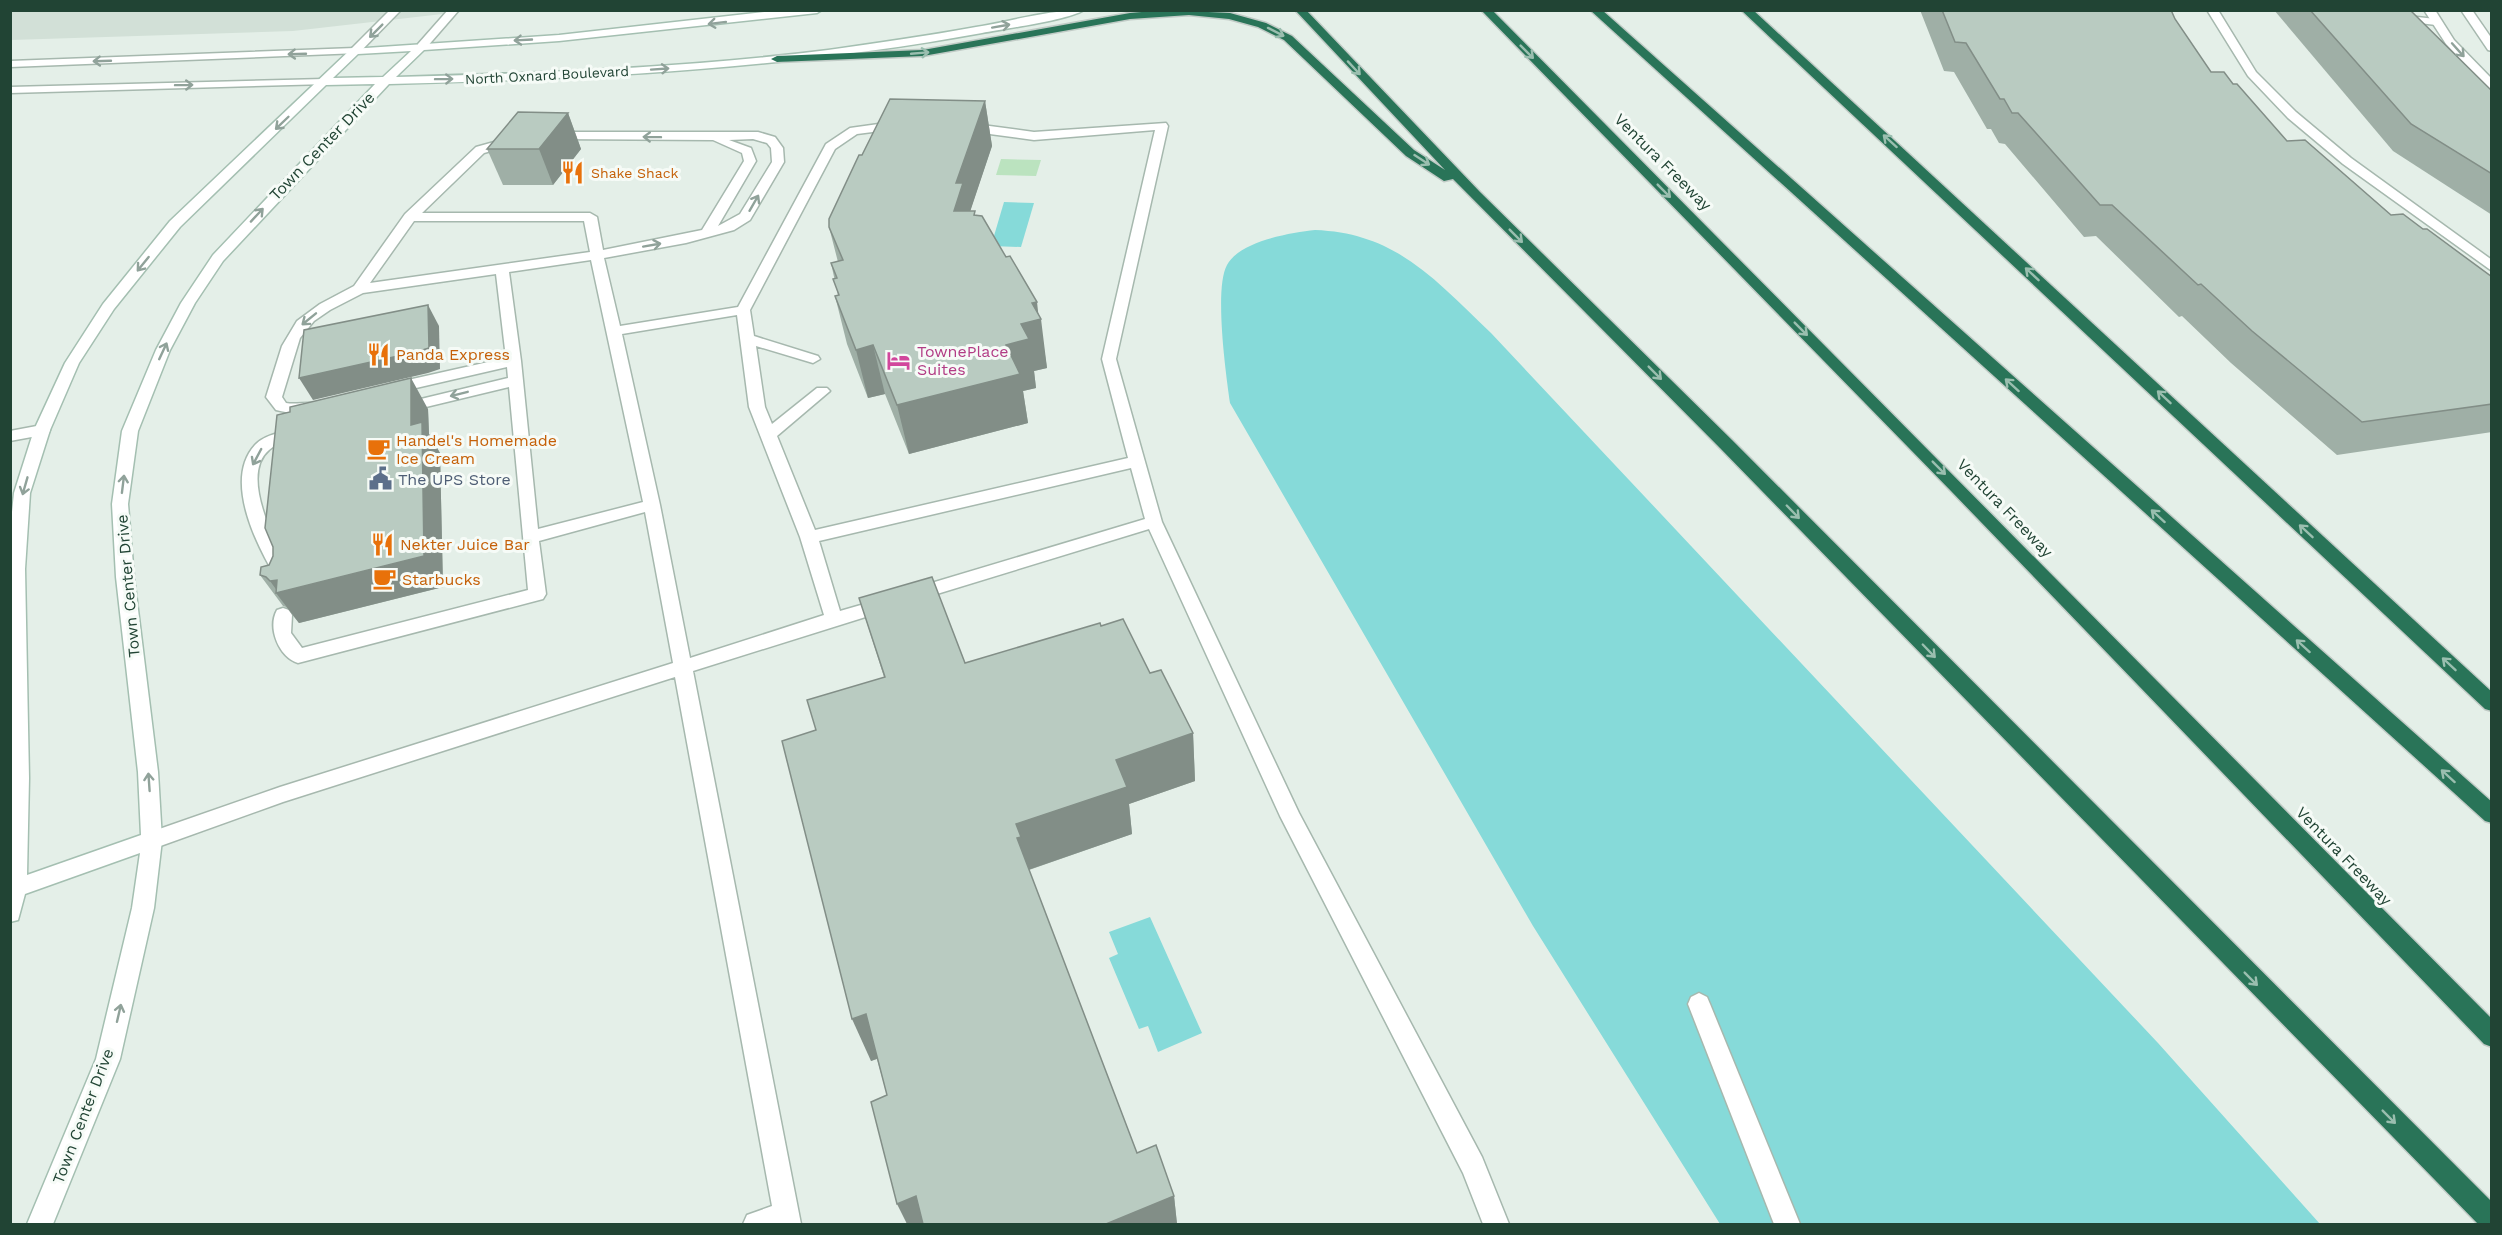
<svg xmlns="http://www.w3.org/2000/svg" width="2502" height="1235" font-family="'Work Sans',sans-serif">
	<style>
		.built { fill: #d2e0d7 }
		.green { fill: #bbe3bf }
		.water { fill: #86dad9 }
		.lines { fill: none; stroke-linecap: round; stroke-linejoin: round }
		.service-casing { stroke: #a6b8ae; stroke-width: 3 }
		.minor-casing { stroke: #a6b8ae; stroke-width: 3 }
		.tertiary-casing { stroke: #a6b8ae; stroke-width: 3 }
		.secondary-casing { stroke: #a4bfb1; stroke-width: 3 }
		.motorway-casing { stroke: #c1cbc6; stroke-width: 3 }
		.service { fill: #fff; fill-rule: evenodd }
		.minor { fill: #fff; fill-rule: evenodd }
		.tertiary { fill: #fff; fill-rule: evenodd }
		.secondary { fill: #fff; fill-rule: evenodd }
		.motorway { fill: #297458; fill-rule: evenodd }
		.wall { fill: #9fafa6 }
		.shaded-wall { fill: #828e87 }
		.building { fill: #b9cbc1; stroke: #828e87; stroke-width: 1.5 }
		.oneway { stroke: #90a29a }
		.oneway2 { stroke: #9abeaf }
		.labels { text-anchor: middle; dominant-baseline: central; stroke-width: 6; stroke-linejoin: round; paint-order: stroke }
		.far-street-label { font-size: 14px; fill: #214434; stroke: #f6fbf7 }
		.far-food-label { font-size: 14px; fill: #c56008; stroke: #f6fbf7; text-anchor: start }
		.street-label { font-size: 16px; fill: #214434; stroke: #f6fbf7 }
		.hotel-label { font-size: 16px; fill: #b23c85; stroke: #f6fbf7; text-anchor: start }
		.food-label { font-size: 16px; fill: #c56008; stroke: #f6fbf7; text-anchor: start }
		.service-label { font-size: 16px; fill: #4e5e75; stroke: #f6fbf7; text-anchor: start }
	</style>
	<rect width="100%" height="100%" fill="#e4efe8"/>
	<path class="built" d="M 10,11 L 469,11 L 293,31 L 11,40 Z"/>
	<path class="green" d="M 1001,159 L 1041,160 L 1036,176 L 996,175 Z"/>
	<g class="water">
		<path d="M 1004,202 L 1034,203 L 1021,247 L 991,246 Z"/>
		<path d="M 1315,230 C 1397,233 1435,280 1491,333 L 2158,1043 L 2320,1224 L 1720,1224 L 1533,926 L 1230,403 C 1226,375 1214,288 1227,265 C 1240,241 1289,233 1315,230 Z"/>
		<path d="M 1150,917 L 1202,1033 L 1158,1052 L 1148,1026 L 1139,1029 L 1109,958 L 1118,954 L 1109,932 Z"/>
	</g>
	<g class="lines">
		<defs>
			<g id="service">
				<path d="M 2207,10 L 2218,10 L 2256,72 L 2296,112 L 2351,158 L 2492,260 L 2492,271 L 2343,164 L 2288,118 L 2248,76 Z"/>
				<path d="M 2398,15 L 2436,19 L 2441,22 L 2436,25 L 2394,20 L 2394,16 Z"/>
				<path d="M 900,121 L 904,122 L 904,128 L 857,134 L 835,149 L 750,310 L 754,336 L 818,356 L 820,359 L 813,363 L 756,346 L 765,407 L 772,424 L 817,388 L 827,388 L 830,391 L 777,436 L 815,530 L 1128,458 L 1102,359 L 1155,130 L 1034,140 L 967,131 L 961,127 L 967,123 L 1034,132 L 1166,123 L 1168,126 L 1116,359 L 1162,522 L 1299,813 L 1482,1157 L 1509,1224 L 1483,1224 L 1463,1173 L 1280,816 L 1149,529 L 914,601 L 908,600 L 905,595 L 908,590 L 1145,519 L 1131,468 L 819,541 L 840,611 L 885,598 L 891,599 L 894,604 L 891,609 L 693,671 L 801,1224 L 743,1224 L 747,1215 L 772,1206 L 675,677 L 283,802 L 152,849 L 145,846 L 142,840 L 145,834 L 280,787 L 673,663 L 645,512 L 539,541 L 546,594 L 543,599 L 298,663 C 279,657 267,628 277,610 L 283,608 L 289,610 L 292,615 L 291,633 L 302,648 L 528,590 L 509,387 L 401,413 L 393,408 L 396,405 L 508,378 L 507,367 L 390,394 L 382,389 L 390,384 L 506,358 L 496,274 L 363,293 L 330,310 L 314,321 L 300,338 L 282,397 L 286,403 C 297,405 308,401 318,404 L 321,407 L 318,410 C 303,414 291,414 276,410 L 266,397 L 282,346 L 297,321 L 320,304 L 354,286 L 405,214 L 476,147 L 512,137 L 516,138 L 516,144 L 484,153 L 422,213 L 590,213 L 597,217 L 603,250 L 702,230 L 744,161 L 742,153 L 713,140 L 553,139 L 549,138 L 549,132 L 758,132 L 775,137 L 783,148 L 784,162 L 750,220 L 734,230 L 686,243 L 604,258 L 620,326 L 738,307 L 826,144 L 850,128 ZM 753,139 L 767,143 L 771,148 L 772,162 L 740,214 L 718,226 L 756,161 L 751,148 L 729,140 ZM 414,221 L 584,221 L 590,252 L 370,283 ZM 591,260 L 643,502 L 538,529 L 521,361 L 509,272 ZM 737,315 L 749,407 L 800,537 L 824,615 L 690,658 L 660,505 L 622,334 Z"/>
				<path d="M 42,425 L 48,426 L 50,430 L 48,434 L 10,441 L 10,431 Z"/>
				<path d="M 298,428 L 304,429 L 306,433 L 304,437 C 292,440 278,442 269,450 C 238,476 278,548 292,575 L 289,579 L 283,581 L 277,579 C 257,546 223,480 255,445 C 265,434 284,432 298,428 Z"/>
				<path d="M 1699,993 L 1707,997 L 1710,1004 L 1800,1224 L 1774,1224 L 1688,1004 L 1691,997 Z"/>
			</g>
			<g id="minor">
				<path d="M 390,10 L 401,10 L 359,53 L 351,53 L 351,49 Z"/>
				<path d="M 448,10 L 459,10 L 426,48 L 418,48 L 418,44 Z"/>
			</g>
			<g id="tertiary">
				<path d="M 2424,10 L 2435,10 L 2454,40 L 2492,79 L 2492,89 L 2488,88 L 2446,44 Z"/>
				<path d="M 2461,10 L 2472,10 L 2492,39 L 2492,51 L 2488,50 Z"/>
				<path d="M 355,48 L 359,49 L 359,53 L 10,67 L 10,61 Z"/>
				<path d="M 324,79 L 328,80 L 328,84 L 10,93 L 10,87 Z"/>
			</g>
			<path id="secondary" d="M 783,10 L 822,10 L 817,13 L 559,41 L 424,50 L 396,77 C 540,73 684,68 828,50 C 877,43 927,36 976,27 C 1012,21 1048,10 1084,10 C 1069,20 1003,29 982,33 C 786,69 588,79 389,84 L 223,261 L 195,303 L 170,350 L 138,431 L 128,504 L 134,577 L 158,772 L 162,840 L 154,908 L 120,1059 L 53,1224 L 27,1224 L 96,1059 L 132,908 L 140,853 L 25,894 L 18,920 L 10,922 L 10,531 L 14,493 L 34,430 L 65,363 L 103,304 L 170,221 L 351,49 L 559,35 ZM 411,51 L 383,77 L 333,78 L 358,54 ZM 375,84 L 213,255 L 181,303 L 156,350 L 122,431 L 112,504 L 116,577 L 138,772 L 141,835 L 27,875 L 29,778 L 25,569 L 30,493 L 50,430 L 79,363 L 114,309 L 180,227 L 326,85 Z"/>
			<g id="motorway">
				<path d="M 1165,10 L 1230,13 L 1266,23 L 1292,36 L 1414,150 L 1445,170 L 1295,10 L 1306,10 L 1480,192 L 1732,440 L 2492,1202 L 2492,1224 L 2478,1224 L 1720,448 L 1453,179 L 1444,181 L 1406,156 L 1284,40 L 1258,27 L 1229,19 L 1189,15 L 1130,19 L 923,56 L 777,62 L 771,59 L 777,56 L 923,50 L 1130,13 Z"/>
				<path d="M 1481,10 L 1492,10 L 2492,1019 L 2492,1047 L 2484,1044 L 1951,491 Z"/>
				<path d="M 1590,10 L 1602,10 L 2492,802 L 2492,823 L 2485,821 Z"/>
				<path d="M 1741,10 L 1753,10 L 2492,692 L 2492,711 L 2485,709 Z"/>
			</g>
		</defs>
		<use href="#service" class="service-casing"/>
		<use href="#minor" class="minor-casing"/>
		<use href="#tertiary" class="tertiary-casing"/>
		<use href="#secondary" class="secondary-casing"/>
		<use href="#motorway" class="motorway-casing"/>
		<use href="#service" class="service"/>
		<use href="#minor" class="minor"/>
		<use href="#tertiary" class="tertiary"/>
		<use href="#secondary" class="secondary"/>
		<use href="#motorway" class="motorway"/>
	</g>
	<g class="wall">
		<path d="M 1920,10 L 2171,10 L 2175,19 L 2211,72 L 2233,84 L 2287,141 L 2391,215 L 2423,229 L 2492,277 L 2492,432 L 2337,455 L 2231,363 L 2182,316 L 2179,317 L 2096,236 L 2084,237 L 2005,144 L 1999,143 L 1991,129 L 1987,129 L 1954,72 L 1944,71 Z"/>
		<path d="M 2274,10 L 2410,10 L 2492,91 L 2492,215 L 2393,151 Z"/>
		<path d="M 985,101 L 992,146 L 970,211 L 975,211 L 975,215 L 1039,315 L 1047,368 L 1034,371 L 1036,388 L 1023,391 L 1028,423 L 909,454 L 885,394 L 868,398 L 847,344 L 835,296 L 838,295 L 831,263 L 838,262 L 829,227 L 862,155 Z"/>
		<path d="M 568,113 L 581,149 L 553,185 L 503,185 L 487,149 Z"/>
		<path d="M 428,409 L 429,434 L 440,453 L 443,587 L 299,623 L 286,607 L 283,606 L 260,575 L 269,565 Z"/>
		<path d="M 859,598 L 965,663 L 1101,626 L 1150,673 L 1193,733 L 1195,781 L 1129,804 L 1132,834 L 1029,870 L 1137,1153 L 1174,1196 L 1177,1224 L 907,1224 L 887,1095 L 877,1059 L 871,1061 L 816,730 L 884,677 Z"/>
	</g>
	<g class="shaded-wall">
		<path d="M 985,101 L 992,146 L 969,215 L 954,211 L 956,183 Z"/>
		<path d="M 568,113 L 581,149 L 553,185 L 539,149 Z"/>
		<path d="M 1037,302 L 1039,320 L 1041,319 L 1047,368 L 1034,371 L 1036,388 L 1023,391 L 1028,423 L 909,454 L 897,405 L 1006,345 L 1021,324 L 1032,303 Z"/>
		<path d="M 428,305 L 439,326 L 440,369 L 428,373 L 313,400 L 299,378 Z"/>
		<path d="M 873,345 L 885,394 L 868,398 L 856,350 Z"/>
		<path d="M 411,378 L 428,409 L 429,434 L 440,453 L 443,587 L 299,623 L 276,593 L 278,592 L 270,581 L 411,425 Z"/>
		<path d="M 1193,733 L 1195,781 L 1129,804 L 1132,834 L 1028,870 L 1017,838 L 1016,824 L 1116,760 Z"/>
		<path d="M 866,1014 L 884,1056 L 871,1061 L 852,1019 Z"/>
		<path d="M 916,1196 L 930,1224 L 907,1224 L 897,1204 Z"/>
		<path d="M 1174,1196 L 1177,1224 L 1106,1224 Z"/>
	</g>
	<g class="building">
		<path d="M 1942,10 L 2171,10 L 2175,19 L 2211,72 L 2224,72 L 2233,84 L 2237,84 L 2287,141 L 2305,140 L 2391,215 L 2403,214 L 2423,229 L 2427,229 L 2492,277 L 2492,404 L 2362,422 L 2252,331 L 2201,284 L 2198,285 L 2112,205 L 2100,205 L 2018,113 L 2012,113 L 2004,99 L 2000,99 L 1966,43 L 1955,42 Z"/>
		<path d="M 2310,10 L 2410,10 L 2492,91 L 2492,174 L 2411,124 Z"/>
		<path d="M 890,99 L 985,101 L 956,183 L 963,183 L 954,211 L 975,211 L 974,215 L 982,216 L 1006,257 L 1010,256 L 1037,302 L 1032,303 L 1041,319 L 1021,324 L 1029,339 L 1006,345 L 1020,374 L 897,405 L 873,345 L 856,350 L 835,296 L 839,295 L 833,279 L 837,278 L 831,263 L 843,260 L 829,227 L 829,219 L 859,155 L 862,155 Z"/>
		<path d="M 518,112 L 568,113 L 539,149 L 487,149 Z"/>
		<path d="M 428,305 L 429,348 L 416,352 L 299,378 L 304,330 Z"/>
		<path d="M 411,378 L 411,425 L 422,422 L 424,556 L 276,593 L 277,580 L 270,581 L 266,577 L 260,575 L 261,567 L 269,565 L 273,556 L 273,547 L 265,528 L 277,415 L 290,412 L 290,407 Z"/>
		<path d="M 932,577 L 965,663 L 1100,623 L 1101,626 L 1123,619 L 1150,673 L 1161,670 L 1193,733 L 1116,760 L 1127,787 L 1016,824 L 1021,837 L 1017,838 L 1137,1153 L 1156,1145 L 1174,1196 L 1106,1224 L 923,1224 L 916,1196 L 897,1204 L 871,1102 L 887,1095 L 866,1014 L 852,1019 L 782,741 L 816,730 L 807,700 L 885,677 L 859,598 Z"/>
	</g>
	<defs><path id="oneway-shaft" d="M-6 0H5M1.5-3L5.5 0L1.5 3" fill="none" stroke-width="1.6" stroke-linecap="round" stroke-linejoin="round" transform="scale(1.5)"/></defs>
	<g class="oneway">
		<use href="#oneway-shaft" transform="translate(717 23) rotate(173)"/>
		<use href="#oneway-shaft" transform="translate(1001 26) rotate(-10)"/>
		<use href="#oneway-shaft" transform="translate(376 31) rotate(135)"/>
		<use href="#oneway-shaft" transform="translate(523 40) rotate(177)"/>
		<use href="#oneway-shaft" transform="translate(2458 50) rotate(48)"/>
		<use href="#oneway-shaft" transform="translate(297 54) rotate(178)"/>
		<use href="#oneway-shaft" transform="translate(102 61) rotate(178)"/>
		<use href="#oneway-shaft" transform="translate(660 69) rotate(-4)"/>
		<use href="#oneway-shaft" transform="translate(444 79) rotate(-1)"/>
		<use href="#oneway-shaft" transform="translate(184 85) rotate(-1)"/>
		<use href="#oneway-shaft" transform="translate(282 123) rotate(136)"/>
		<use href="#oneway-shaft" transform="translate(652 137) rotate(-179)"/>
		<use href="#oneway-shaft" transform="translate(754 203) rotate(-60)"/>
		<use href="#oneway-shaft" transform="translate(257 215) rotate(-47)"/>
		<use href="#oneway-shaft" transform="translate(652 245) rotate(-10)"/>
		<use href="#oneway-shaft" transform="translate(143 264) rotate(129)"/>
		<use href="#oneway-shaft" transform="translate(309 319) rotate(141)"/>
		<use href="#oneway-shaft" transform="translate(163 351) rotate(-65)"/>
		<use href="#oneway-shaft" transform="translate(459 394) rotate(166)"/>
		<use href="#oneway-shaft" transform="translate(257 457) rotate(118)"/>
		<use href="#oneway-shaft" transform="translate(123 484) rotate(-83)"/>
		<use href="#oneway-shaft" transform="translate(25 486) rotate(106)"/>
		<use href="#oneway-shaft" transform="translate(149 782) rotate(-94)"/>
		<use href="#oneway-shaft" transform="translate(119 1013) rotate(-77)"/>
	</g>
	<g class="oneway2">
		<use href="#oneway-shaft" transform="translate(1276 32) rotate(27)"/>
		<use href="#oneway-shaft" transform="translate(1527 52) rotate(45)"/>
		<use href="#oneway-shaft" transform="translate(920 53) rotate(-5)"/>
		<use href="#oneway-shaft" transform="translate(1354 68) rotate(47)"/>
		<use href="#oneway-shaft" transform="translate(1890 141) rotate(-138)"/>
		<use href="#oneway-shaft" transform="translate(1422 160) rotate(33)"/>
		<use href="#oneway-shaft" transform="translate(1664 191) rotate(45)"/>
		<use href="#oneway-shaft" transform="translate(1516 236) rotate(45)"/>
		<use href="#oneway-shaft" transform="translate(2032 274) rotate(-137)"/>
		<use href="#oneway-shaft" transform="translate(1801 329) rotate(45)"/>
		<use href="#oneway-shaft" transform="translate(1655 373) rotate(45)"/>
		<use href="#oneway-shaft" transform="translate(2012 385) rotate(-138)"/>
		<use href="#oneway-shaft" transform="translate(2164 397) rotate(-137)"/>
		<use href="#oneway-shaft" transform="translate(1939 468) rotate(45)"/>
		<use href="#oneway-shaft" transform="translate(1793 512) rotate(46)"/>
		<use href="#oneway-shaft" transform="translate(2158 516) rotate(-138)"/>
		<use href="#oneway-shaft" transform="translate(2306 531) rotate(-137)"/>
		<use href="#oneway-shaft" transform="translate(2303 646) rotate(-138)"/>
		<use href="#oneway-shaft" transform="translate(1929 651) rotate(46)"/>
		<use href="#oneway-shaft" transform="translate(2449 664) rotate(-137)"/>
		<use href="#oneway-shaft" transform="translate(2448 776) rotate(-138)"/>
		<use href="#oneway-shaft" transform="translate(2251 979) rotate(45)"/>
		<use href="#oneway-shaft" transform="translate(2389 1117) rotate(45)"/>
	</g>
	<defs>
		<symbol id="restaurant-bare" viewBox="-9 -9 18 18"><path d="M-5-6h1v4h1v-4h1v4h1v-4h1v5L-1.5 .5V6h-2V.5L-5-1ZM5-6V6H3V1.5H1.5Q1.5-4 5-6Z" fill="#e8710a" stroke="#f6fbf7" stroke-width="2.5" paint-order="stroke"/></symbol>
		<symbol id="hotel-bare" viewBox="-9 -9 18 18"><path d="M-6-4.5h1.5V1H6V5H4.5V3h-9V5H-6ZM-4 0a1.8 1.8 0 1 1 3.6 0ZM.5 0V-2.5h3Q6-2.5 6 0Z" fill="#d1479c" stroke="#f6fbf7" stroke-width="2.5" paint-order="stroke"/></symbol>
		<symbol id="cafe-bare" viewBox="-9 -9 18 18"><path d="M-5.5-4.5H6V0H3Q3 3.5 0 3.5H-2.5Q-5.5 3.5-5.5 0ZM3-3.2v2h1.7v-2ZM-6 4.5H4V6H-6Z" fill="#e8710a" stroke="#f6fbf7" stroke-width="2.5" paint-order="stroke"/></symbol>
		<symbol id="civic-bare" viewBox="-9 -9 18 18"><path d="M-.6-6.5H3V-4.5H.6V-3L4-1V1h2V6H-6V1h2V-1L-.6-3ZM-1.2 2.5V6h2.4V2.5Z" fill="#5c6f8a" stroke="#f6fbf7" stroke-width="2.5" paint-order="stroke"/></symbol>
	</defs>
	<g fill-rule="evenodd">
		<use href="#restaurant-bare" x="556" y="156" width="33" height="33"/>
		<use href="#restaurant-bare" x="362" y="338" width="33" height="33"/>
		<use href="#hotel-bare" x="882" y="344" width="33" height="33"/>
		<use href="#cafe-bare" x="362" y="432" width="33" height="33"/>
		<use href="#civic-bare" x="364" y="462" width="33" height="33"/>
		<use href="#restaurant-bare" x="366" y="528" width="33" height="33"/>
		<use href="#cafe-bare" x="368" y="562" width="33" height="33"/>
	</g>
	<g class="labels">
		<g class="far-street-label">
			<text transform="translate(547 75) rotate(-3)">North Oxnard Boulevard</text>
		</g>
		<g class="far-food-label">
			<text x="591" y="173">Shake Shack</text>
		</g>
		<g class="street-label">
			<text transform="translate(322 146) rotate(-46)">Town Center Drive</text>
			<text transform="translate(1663 162) rotate(45)">Ventura Freeway</text>
			<text transform="translate(2005 508) rotate(46)">Ventura Freeway</text>
			<text transform="translate(128 586) rotate(-95)">Town Center Drive</text>
			<text transform="translate(2344 856) rotate(46)">Ventura Freeway</text>
			<text transform="translate(83 1116) rotate(-69)">Town Center Drive</text>
		</g>
		<g class="hotel-label">
			<text x="917" y="351">TownePlace<tspan x="917" dy="18">Suites</tspan></text>
		</g>
		<g class="food-label">
			<text x="396" y="354">Panda Express</text>
			<text x="396" y="440">Handel's Homemade<tspan x="396" dy="18">Ice Cream</tspan></text>
			<text x="400" y="544">Nekter Juice Bar</text>
			<text x="402" y="579">Starbucks</text>
		</g>
		<g class="service-label">
			<text x="398" y="479">The UPS Store</text>
		</g>
	</g>
	<rect width="2502" height="1235" fill="none" stroke="#214434" stroke-width="24"/>
</svg>
